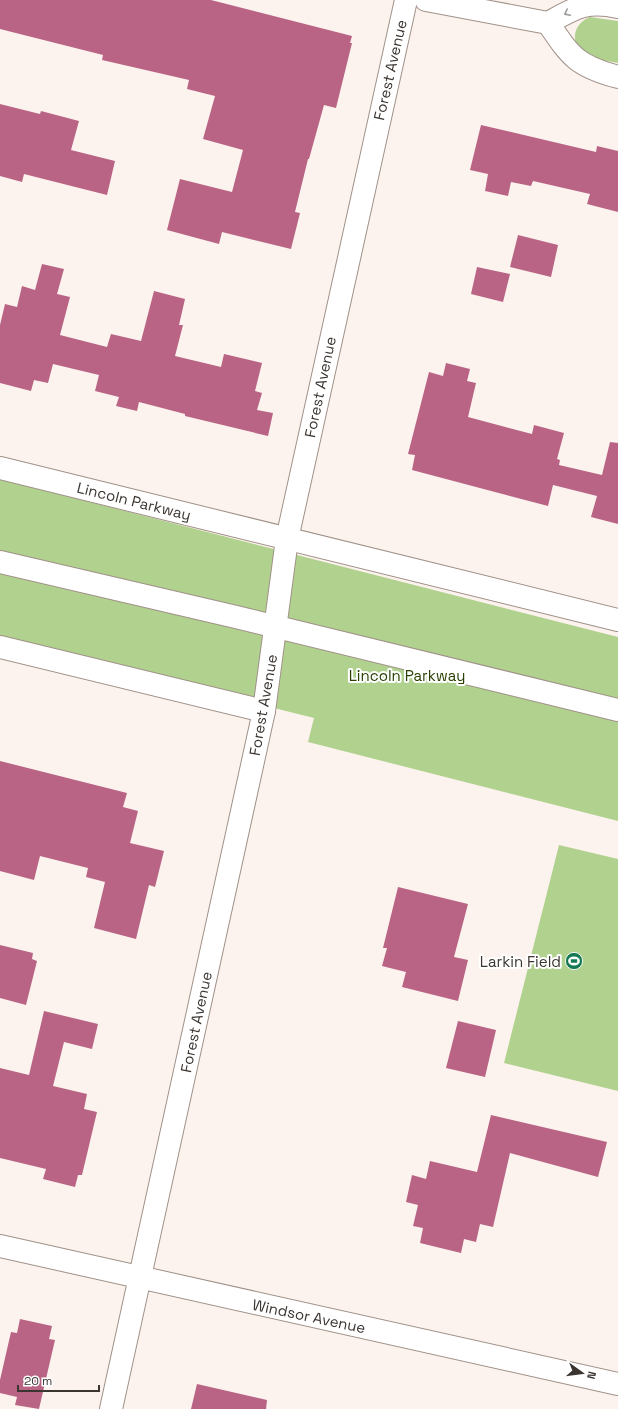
<svg xmlns="http://www.w3.org/2000/svg" width="618" height="1409" font-family="'Space Grotesk',sans-serif">
	<style>
		.green { fill: #b1d18e }
		.building { fill: #b96485 }
		.lines { fill: none; stroke-linecap: round; stroke-linejoin: round }
		.street-casing { stroke: #a09188; stroke-width: 24 }
		.secondary-casing { stroke: #a09188; stroke-width: 24 }
		.street { stroke: #fff; stroke-width: 22 }
		.secondary { stroke: #fff; stroke-width: 22 }
		.oneway { stroke: #9d9a98 }
		.labels { text-anchor: middle; dominant-baseline: central; stroke-width: 4; stroke-linejoin: round; paint-order: stroke }
		.street-label { font-size: 15px; fill: #3b3531; stroke: #fff }
		.park-label { font-size: 15px; fill: #294003; stroke: #fff }
		.poi-label { font-size: 15px; fill: #3b3531; stroke: #fff; text-anchor: end }
	</style>
	<rect width="100%" height="100%" fill="#fdf3ee"/>
	<g class="green">
		<path d="M 590,17 L 618,21 L 618,63 C 608,61 596,60 587,55 C 569,45 572,24 590,17 Z"/>
		<path d="M 0,479 L 618,637 L 618,821 L 308,742 L 314,718 L 0,640 Z"/>
		<path d="M 559,845 L 618,859 L 618,1091 L 504,1063 Z"/>
	</g>
	<g class="building">
		<path d="M 0,0 L 211,0 L 352,36 L 350,43 L 352,43 L 336,108 L 324,105 L 309,159 L 308,159 L 295,212 L 300,213 L 291,249 L 222,232 L 219,244 L 167,230 L 180,179 L 232,192 L 243,150 L 203,139 L 215,96 L 187,89 L 189,80 L 102,60 L 103,55 L 0,29 Z"/>
		<path d="M 0,104 L 40,114 L 41,111 L 79,121 L 71,150 L 115,161 L 107,195 L 24,174 L 22,182 L 0,176 Z"/>
		<path d="M 481,125 L 596,152 L 597,146 L 618,151 L 618,212 L 587,204 L 590,194 L 533,181 L 531,186 L 511,182 L 508,196 L 485,191 L 488,174 L 470,170 Z"/>
		<path d="M 518,235 L 558,245 L 551,277 L 510,267 Z"/>
		<path d="M 42,264 L 64,269 L 57,294 L 70,297 L 60,335 L 107,347 L 111,334 L 141,341 L 154,291 L 185,299 L 179,325 L 183,325 L 175,356 L 221,367 L 224,354 L 262,363 L 255,391 L 262,393 L 257,410 L 273,413 L 268,436 L 185,416 L 185,414 L 139,402 L 137,411 L 116,406 L 119,397 L 95,391 L 99,375 L 53,364 L 48,383 L 34,380 L 31,391 L 0,383 L 0,325 L 5,304 L 17,307 L 22,286 L 35,290 Z"/>
		<path d="M 477,267 L 510,274 L 503,302 L 471,294 Z"/>
		<path d="M 446,363 L 470,369 L 467,381 L 476,383 L 468,417 L 532,434 L 534,425 L 564,433 L 557,459 L 560,460 L 559,465 L 602,475 L 610,442 L 618,443 L 618,524 L 591,517 L 597,496 L 553,485 L 548,506 L 412,470 L 415,455 L 408,454 L 429,372 L 443,376 Z"/>
		<path d="M 0,761 L 127,793 L 123,807 L 138,811 L 130,843 L 164,851 L 155,887 L 149,885 L 136,939 L 94,928 L 105,882 L 86,877 L 88,868 L 40,856 L 34,880 L 0,871 Z"/>
		<path d="M 398,887 L 468,904 L 454,957 L 468,960 L 458,1001 L 402,987 L 406,972 L 382,966 L 387,948 L 383,948 Z"/>
		<path d="M 0,945 L 33,953 L 32,959 L 37,961 L 26,1005 L 0,998 Z"/>
		<path d="M 44,1011 L 98,1024 L 92,1049 L 64,1042 L 53,1086 L 87,1094 L 84,1109 L 97,1112 L 82,1175 L 78,1175 L 75,1187 L 43,1179 L 46,1169 L 0,1158 L 0,1068 L 29,1075 Z"/>
		<path d="M 458,1021 L 496,1030 L 485,1077 L 446,1068 Z"/>
		<path d="M 491,1115 L 607,1142 L 598,1177 L 510,1153 L 493,1227 L 480,1224 L 476,1242 L 464,1239 L 461,1253 L 420,1243 L 423,1228 L 413,1226 L 418,1205 L 406,1202 L 412,1175 L 426,1179 L 430,1161 L 477,1172 Z"/>
		<path d="M 20,1319 L 52,1326 L 49,1339 L 55,1340 L 39,1409 L 15,1405 L 17,1397 L 0,1393 L 0,1380 L 11,1332 L 17,1333 Z"/>
		<path d="M 197,1384 L 267,1400 L 266,1409 L 191,1409 Z"/>
	</g>
	<g class="lines">
		<defs>
			<g id="street">
				<path d="M 426,0 L 548,23"/>
				<path d="M 618,7 C 586,0 575,8 548,23 C 571,57 577,66 618,77"/>
				<path d="M 0,468 L 618,620"/>
				<path d="M 0,647 L 264,711"/>
				<path d="M 0,1246 L 618,1384"/>
			</g>
			<g id="secondary">
				<path d="M 0,562 L 236,617 L 618,710"/>
				<path d="M 111,1409 L 264,711 L 287,539 L 406,0"/>
			</g>
		</defs>
		<use href="#street" class="street-casing"/>
		<use href="#secondary" class="secondary-casing"/>
		<use href="#street" class="street"/>
		<use href="#secondary" class="secondary"/>
	</g>
	<defs><path id="oneway-chevron" d="M-2-3.5L2.5 0L-2 3.5" fill="none" stroke-width="1.6" stroke-linecap="round" stroke-linejoin="round"/></defs>
	<use class="oneway" href="#oneway-chevron" transform="translate(567 13) rotate(153)"/>
	<defs>
		<symbol id="stadium-disc" viewBox="-11 -11 22 22"><circle r="9.5" fill="#157a53" stroke="#fff"/><path d="M0-5a6.5 5 0 1 0 0 10a6.5 5 0 1 0 0-10ZM-3.5-1.8h7v3.6h-7Z" fill="#fff"/></symbol>
	</defs>
	<g fill-rule="evenodd">
		<use href="#stadium-disc" x="564" y="951" width="20" height="20"/>
	</g>
	<g class="labels">
		<g class="street-label">
			<text transform="translate(390 70) rotate(-77)">Forest Avenue</text>
			<text transform="translate(320 387) rotate(-78)">Forest Avenue</text>
			<text transform="translate(134 501) rotate(14)">Lincoln Parkway</text>
			<text transform="translate(263 705) rotate(-80)">Forest Avenue</text>
			<text transform="translate(196 1022) rotate(-78)">Forest Avenue</text>
			<text transform="translate(309 1316) rotate(12)">Windsor Avenue</text>
		</g>
		<g class="park-label">
			<text x="407" y="675">Lincoln Parkway</text>
		</g>
		<g class="poi-label">
			<text x="561" y="961">Larkin Field</text>
		</g>
	</g>
	<g transform="translate(582 1373) rotate(104)" stroke="#ffffff" stroke-width="3" paint-order="stroke">
	<path d="M0-3L7 15L0 10L-7 15Z" fill="#3b3531"/>
	<text y="-6" font-size="11" font-weight="bold" text-anchor="middle" fill="#3b3531">N</text>
	</g>
	<path d="M18 1385v6h81v-6" fill="none" stroke="#3b3531" stroke-width="2"/>
	<text x="24" y="1385" font-size="12" fill="#3b3531" stroke="#ffffff" stroke-width="3" paint-order="stroke">20 m</text>
</svg>
